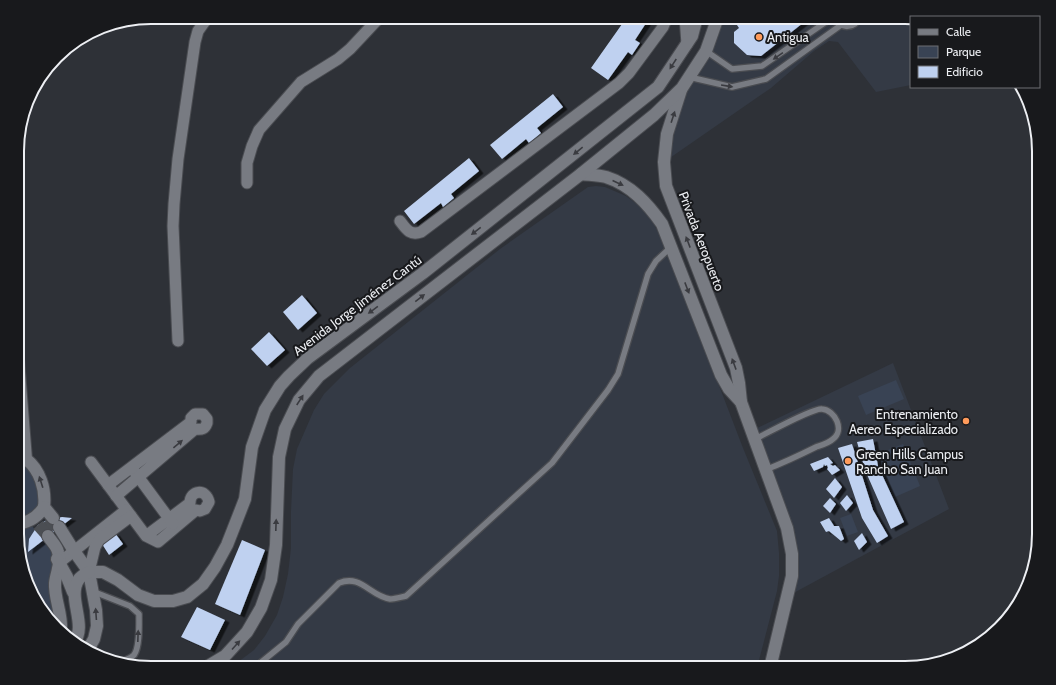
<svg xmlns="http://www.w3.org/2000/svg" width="1056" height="685" font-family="Cabin,sans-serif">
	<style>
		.built { fill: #343a45 }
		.green { fill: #394354 }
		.building { fill: #bfd1f0; filter: url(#shadow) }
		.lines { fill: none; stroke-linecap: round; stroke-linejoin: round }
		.secondary-tunnel { stroke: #4b4e53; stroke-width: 12; stroke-dasharray: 12 6; stroke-linecap: butt }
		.lane-casing { stroke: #4a4c51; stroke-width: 8 }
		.street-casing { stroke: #4a4c51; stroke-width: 13 }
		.secondary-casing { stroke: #4a4c51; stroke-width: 14 }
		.lane { stroke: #787b82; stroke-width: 5.5 }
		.street { stroke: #787b82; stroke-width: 11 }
		.secondary { stroke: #787b82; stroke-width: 12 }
		.oneway { fill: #3a3b40 }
		.poi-dot { fill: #ff9b5b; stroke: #18191c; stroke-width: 1.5 }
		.labels { text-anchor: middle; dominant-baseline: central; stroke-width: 4; stroke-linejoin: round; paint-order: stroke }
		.poi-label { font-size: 13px; fill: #edeff3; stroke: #18191c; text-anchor: start }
		.street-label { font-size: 13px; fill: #edeff3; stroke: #18191c }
		.rim { fill: none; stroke: #edeff3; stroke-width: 2 }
	</style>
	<defs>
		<filter id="shadow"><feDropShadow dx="4.5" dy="2.5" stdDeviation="0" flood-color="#0009"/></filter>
	</defs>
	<rect width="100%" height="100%" fill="#2e3137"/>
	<g class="built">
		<path d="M 718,17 L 911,18 L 911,85 L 876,92 L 838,42 L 829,41 L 814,51 L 771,88 L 664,162 L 667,134 Z"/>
		<path d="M 596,186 L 605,187 L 626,196 L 641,207 L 654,224 L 667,250 L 743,448 L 777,531 L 779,553 L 779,576 L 777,591 L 757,668 L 230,668 L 254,650 L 265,636 L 277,615 L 283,597 L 288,574 L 291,548 L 291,511 L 293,469 L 297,449 L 314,410 L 324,394 L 350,368 L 500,249 L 588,187 Z"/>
		<path d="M 893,363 L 949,509 L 788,596 L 792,554 L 753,430 Z"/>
	</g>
	<g class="green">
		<path d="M 18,357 L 26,459 L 45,497 L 29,522 L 59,562 L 61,629 L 35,601 L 18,551 Z"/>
		<path d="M 896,380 L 904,399 L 866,415 L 858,396 Z"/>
		<path d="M 903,444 L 920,486 L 895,497 L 878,454 Z"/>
		<path d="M 851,514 L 858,532 L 847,536 L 840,518 Z"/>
	</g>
	<g class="building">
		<path d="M 627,17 L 650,17 L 635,40 L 640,43 L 632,55 L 628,52 L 608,80 L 591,68 Z"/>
		<path d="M 736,17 L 809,17 L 808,19 L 761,56 L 747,55 L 734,43 L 734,32 L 739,28 L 735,22 Z"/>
		<path d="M 553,94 L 563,107 L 537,128 L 541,133 L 529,143 L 526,139 L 502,159 L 490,145 Z"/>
		<path d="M 469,158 L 479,171 L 451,194 L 454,198 L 443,207 L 441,203 L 414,224 L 404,211 Z"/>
		<path d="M 302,295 L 317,313 L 298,330 L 283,312 Z"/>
		<path d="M 269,332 L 285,350 L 267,366 L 251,349 Z"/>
		<path d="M 873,439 L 878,466 L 904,522 L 891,529 L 865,470 L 857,442 Z"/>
		<path d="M 852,444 L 873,510 L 888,536 L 877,543 L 862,518 L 838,448 Z"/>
		<path d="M 828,457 L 833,463 L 830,464 L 833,466 L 835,465 L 840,470 L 832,475 L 827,469 L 828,468 L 827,465 L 825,466 L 824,464 L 823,467 L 814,471 L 810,464 Z"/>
		<path d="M 835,478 L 842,487 L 834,498 L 826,489 Z"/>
		<path d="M 847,495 L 853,503 L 846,511 L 840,503 Z"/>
		<path d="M 830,498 L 836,504 L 830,513 L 823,506 Z"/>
		<path d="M 62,517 L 72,518 L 28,552 L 29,539 L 38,525 L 47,520 Z"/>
		<path d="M 829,518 L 834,526 L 839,526 L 844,539 L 841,541 L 829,531 L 826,532 L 820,522 Z"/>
		<path d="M 115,533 L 123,544 L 109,555 L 102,544 Z"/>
		<path d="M 862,533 L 867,542 L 859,550 L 854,541 Z"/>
		<path d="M 242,540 L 265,550 L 240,615 L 215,604 Z"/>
		<path d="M 197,607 L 225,620 L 210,650 L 181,637 Z"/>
	</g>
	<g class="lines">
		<g class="secondary-tunnel">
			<path d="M 47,520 L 55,531"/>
			<path d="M 38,525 L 48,536"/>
		</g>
		<defs>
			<g id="lane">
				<path d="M 835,17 C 840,30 855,29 860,17"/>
				<path d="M 706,51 L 732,69 L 762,66 L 833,17"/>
				<path d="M 689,77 L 732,87 L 766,79 L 841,25"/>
				<path d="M 755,439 C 766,434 812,408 822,409 C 835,410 845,430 833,439 C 829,443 822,445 816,447 C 800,455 783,463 765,470"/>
				<path d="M 92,591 L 130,606 L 139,614 C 139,625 140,647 134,655 C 130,659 122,661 116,662"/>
				<path d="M 254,668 L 286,642 L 298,624 L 339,583 C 361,574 370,596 390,599 C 395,599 401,597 406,596 L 552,463 L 608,390 L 618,374 L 648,274 L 656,261 L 671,247"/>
			</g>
			<g id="street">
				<path d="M 685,17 L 687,44"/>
				<path d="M 247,183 L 247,163 L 252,146 L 259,130 L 301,82 L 338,59 L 350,49 L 380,17"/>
				<path d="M 400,221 C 406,229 410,236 421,232 L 619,83 L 629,73 L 663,27 L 667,17"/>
				<path d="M 178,341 L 173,226 L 174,204 L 178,159 L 195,42 L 198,31 L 208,17"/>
				<path d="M 91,462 L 146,536 L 158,542 L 196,510 L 200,511 L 205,509 L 209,502 C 206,488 190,490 190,503 L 146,536"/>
				<path d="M 134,471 L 173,524"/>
				<path d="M 108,485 L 191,422 L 191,418 L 195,414 L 203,414 L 207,419 L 207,423 C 205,429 202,430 195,429 L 116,496"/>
				<path d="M 60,562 L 126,510"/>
				<path d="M 89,572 L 95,547 L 99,540 L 131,516"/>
			</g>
			<g id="secondary">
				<path d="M 681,90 L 667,134 L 664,162 L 666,186 L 736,368 L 739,383 L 741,402 L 787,528 L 792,554 L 792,576 L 770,668"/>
				<path d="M 581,174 C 589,175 598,175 606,177 C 631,185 648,204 662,224 L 721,375 L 729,389 L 741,402"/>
				<path d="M 18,359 L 26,459 C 40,470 46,489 44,507 L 53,518"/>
				<path d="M 18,524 C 30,522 38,517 44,507"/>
				<path d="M 59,527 L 74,551 L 89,572 L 96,610 L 97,626 L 94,639 L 87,651"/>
				<path d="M 48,536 C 51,541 57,546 58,552 C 62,563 56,572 55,583 C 54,598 62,613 61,629"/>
				<path d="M 57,559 L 67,577 L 73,592"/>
				<path d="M 89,572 L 103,572 L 118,580 L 138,595 L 154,601 L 173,601 L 187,597 L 203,584 L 215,567 L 227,545 L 238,517 L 245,499 L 252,447 L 265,410 L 280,386 L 289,376 L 308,358 L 423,273 L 658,87 L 692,36 L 697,17"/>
				<path d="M 74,642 C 88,625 66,597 79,579 C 81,576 86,574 89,572"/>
				<path d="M 205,668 L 225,656 L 247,632 L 261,608 L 271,580 L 276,545 L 279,457 L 285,429 L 299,400 L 319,376 L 581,174 L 654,115 L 682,88 L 706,51 L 718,17"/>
			</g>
		</defs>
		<use href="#lane" class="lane-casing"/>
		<use href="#street" class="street-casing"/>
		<use href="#secondary" class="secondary-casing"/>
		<use href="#lane" class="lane"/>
		<use href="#street" class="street"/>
		<use href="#secondary" class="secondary"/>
	</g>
	<defs><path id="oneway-solid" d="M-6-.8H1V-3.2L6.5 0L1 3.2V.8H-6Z"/></defs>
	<g class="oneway">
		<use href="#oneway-solid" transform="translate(778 56) rotate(145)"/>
		<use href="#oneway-solid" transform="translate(673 64) rotate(123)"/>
		<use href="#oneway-solid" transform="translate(727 86) rotate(9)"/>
		<use href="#oneway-solid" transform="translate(673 117) rotate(-72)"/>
		<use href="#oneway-solid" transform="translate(578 151) rotate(141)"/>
		<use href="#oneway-solid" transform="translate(618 183) rotate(25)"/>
		<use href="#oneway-solid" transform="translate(476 231) rotate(142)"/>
		<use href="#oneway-solid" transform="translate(688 242) rotate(-111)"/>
		<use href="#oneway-solid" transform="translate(687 288) rotate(69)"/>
		<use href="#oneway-solid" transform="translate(420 298) rotate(-38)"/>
		<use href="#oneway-solid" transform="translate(373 310) rotate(144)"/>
		<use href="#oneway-solid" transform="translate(734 364) rotate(-110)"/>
		<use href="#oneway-solid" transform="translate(300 400) rotate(-57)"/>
		<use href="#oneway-solid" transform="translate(178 444) rotate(-40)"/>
		<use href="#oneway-solid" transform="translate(41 482) rotate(-108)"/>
		<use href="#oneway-solid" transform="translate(276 525) rotate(-88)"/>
		<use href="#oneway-solid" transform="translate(96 614) rotate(-94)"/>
		<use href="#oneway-solid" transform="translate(138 636) rotate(-88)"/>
		<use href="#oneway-solid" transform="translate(236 645) rotate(-48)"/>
	</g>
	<g class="poi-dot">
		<circle cx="759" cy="37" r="4"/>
		<circle cx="966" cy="421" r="4"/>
		<circle cx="848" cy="461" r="4"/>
	</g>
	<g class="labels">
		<g class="poi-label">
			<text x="767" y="37">Antigua</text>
			<text x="958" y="414" text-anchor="end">Entrenamiento<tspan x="958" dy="15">Aereo Especializado</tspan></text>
			<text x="856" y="454">Green Hills Campus<tspan x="856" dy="15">Rancho San Juan</tspan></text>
		</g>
		<g class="street-label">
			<text transform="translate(702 241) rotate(69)">Privada Aeropuerto</text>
			<text transform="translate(357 305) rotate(-37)">Avenida Jorge Jiménez Cantú</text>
		</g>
	</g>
	<path d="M0 0H1056V685H0ZM151 24H905A127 127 0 0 1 1032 151V534A127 127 0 0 1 905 661H151A127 127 0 0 1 24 534V151A127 127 0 0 1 151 24Z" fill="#18191c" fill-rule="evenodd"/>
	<path class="rim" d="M151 24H905A127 127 0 0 1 1032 151V534A127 127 0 0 1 905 661H151A127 127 0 0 1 24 534V151A127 127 0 0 1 151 24Z"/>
	<rect x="910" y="16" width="130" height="72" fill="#18191c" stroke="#6d6f72"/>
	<rect x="918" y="29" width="20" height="6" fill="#787b82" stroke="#6d6f72"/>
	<text x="946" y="36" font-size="12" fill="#edeff3">Calle</text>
	<rect x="918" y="46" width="20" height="12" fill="#394354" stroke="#6d6f72"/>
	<text x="946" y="56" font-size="12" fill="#edeff3">Parque</text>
	<rect x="918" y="66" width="20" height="12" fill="#bfd1f0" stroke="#6d6f72"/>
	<text x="946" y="76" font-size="12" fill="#edeff3">Edificio</text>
</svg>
